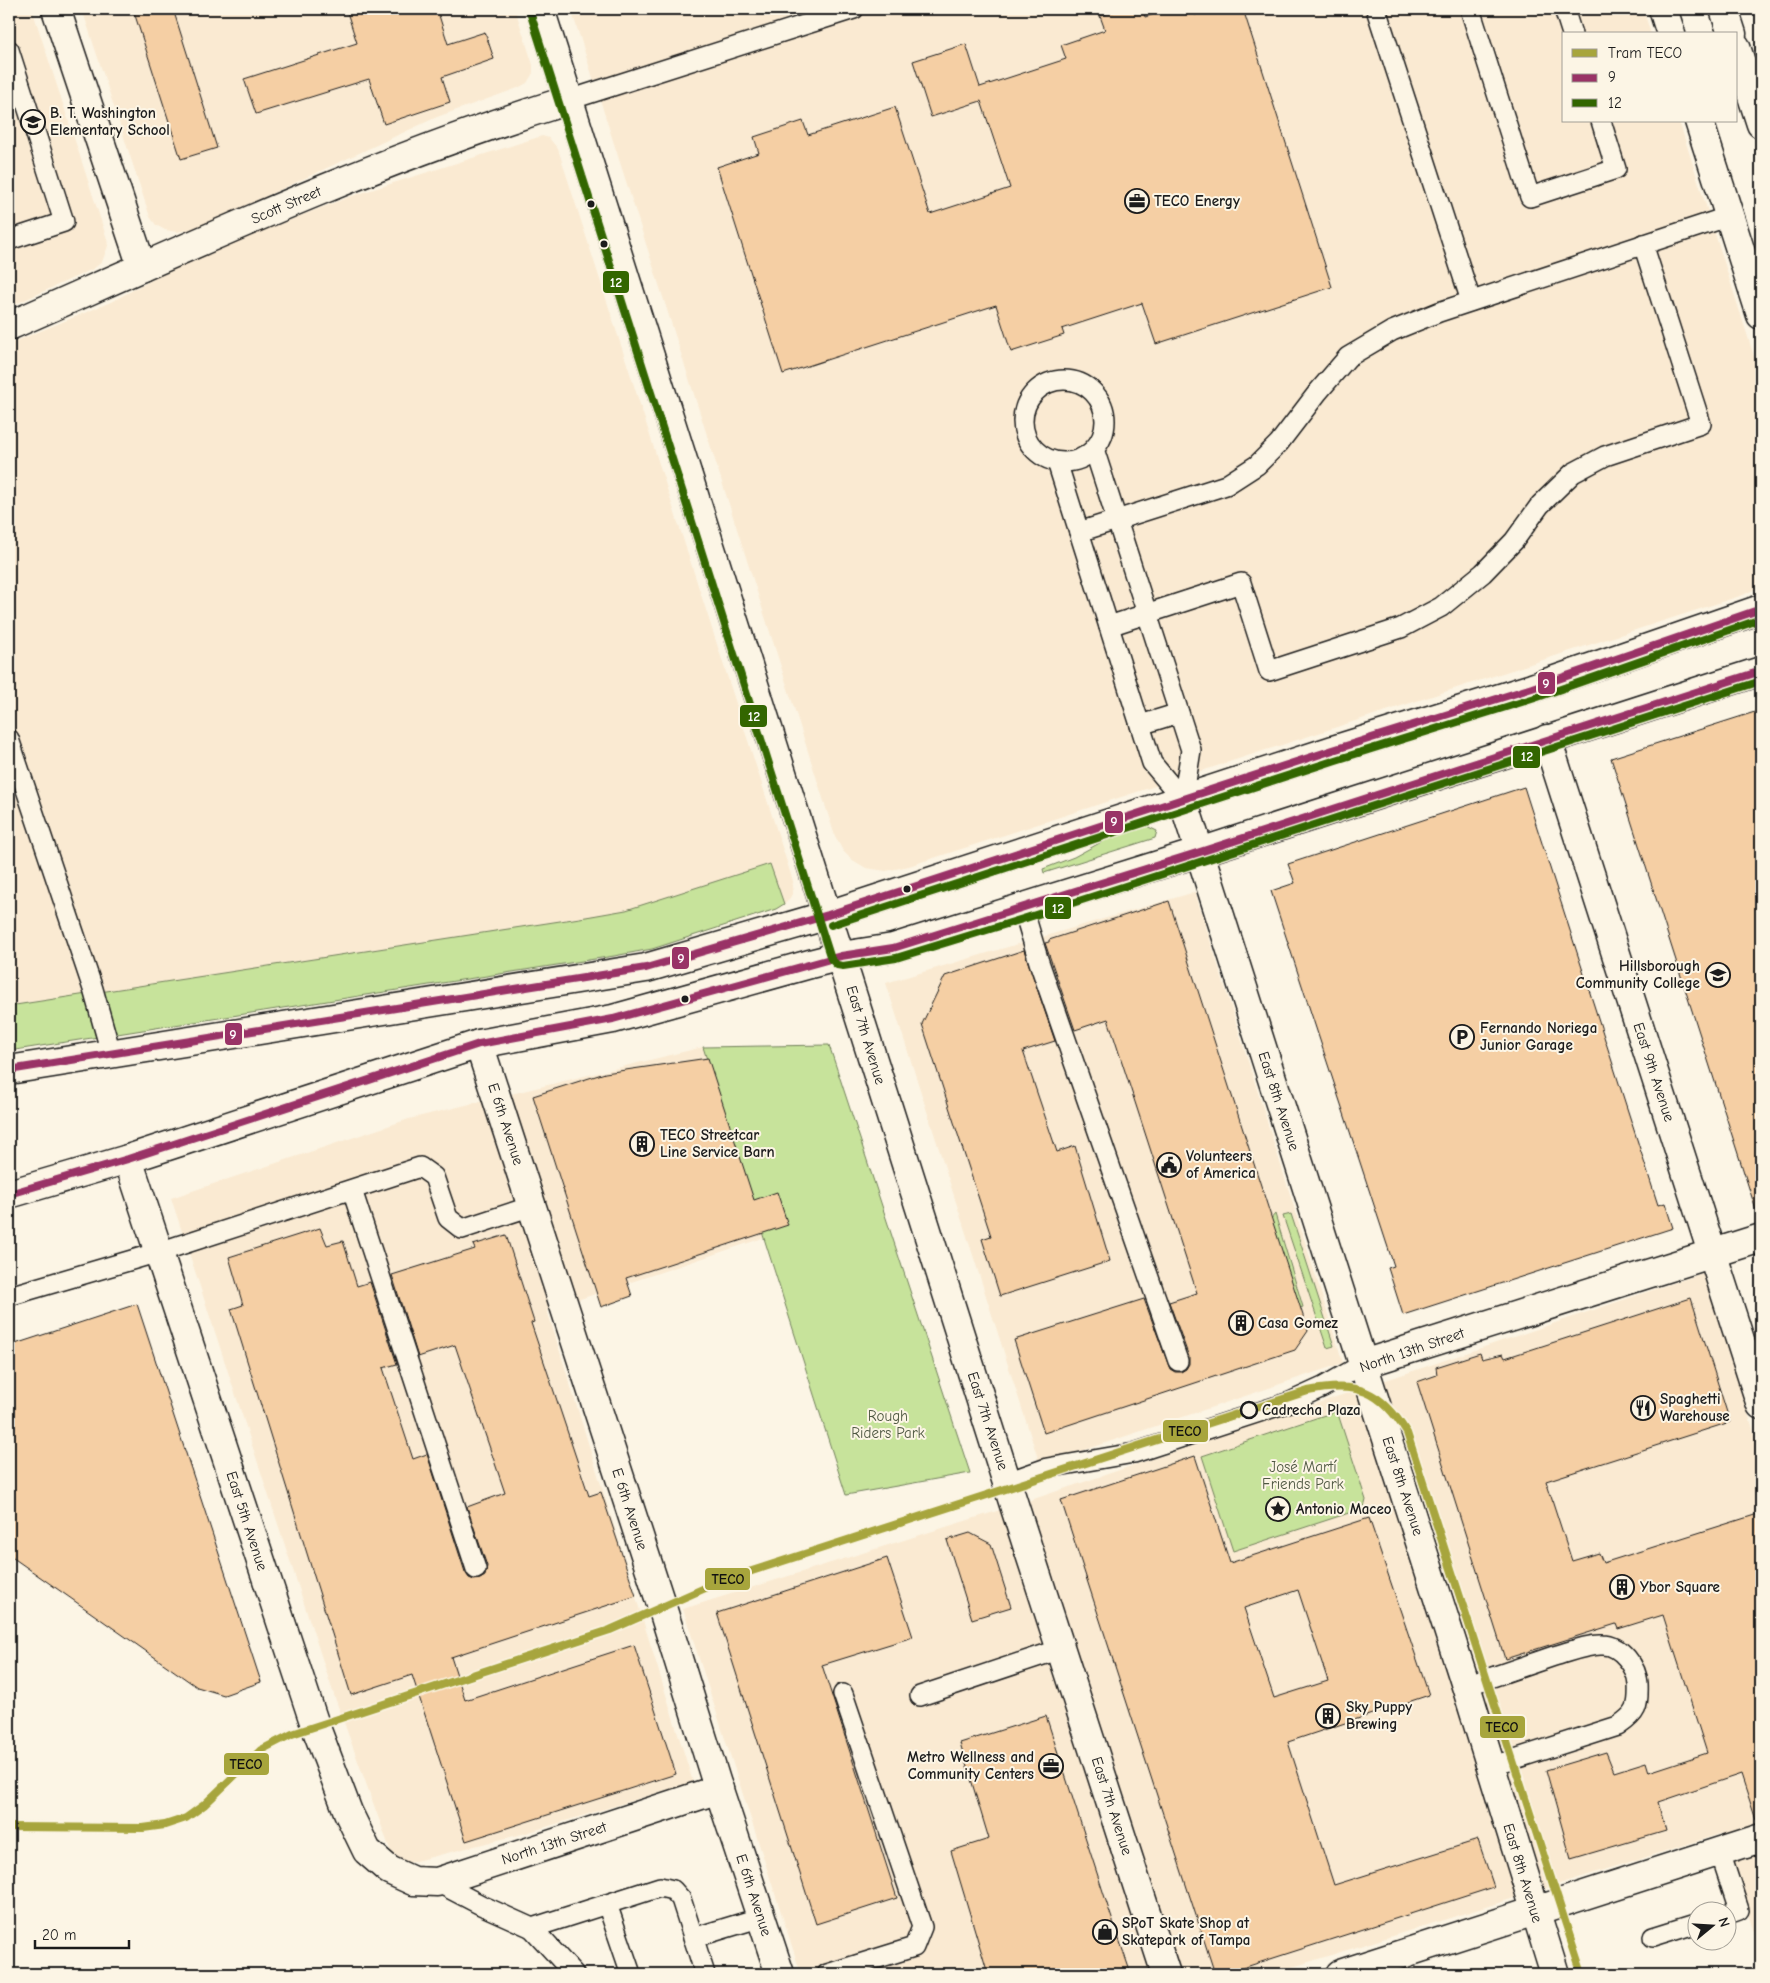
<svg xmlns="http://www.w3.org/2000/svg" width="1770" height="1983" font-family="'Comic Neue',sans-serif">
	<style>
		.built { fill: #faead2 }
		.green { fill: #c7e39b; stroke: #72805c }
		.building { fill: #f5cfa4; stroke: #1c1c1c; fill-rule: evenodd }
		.lines { fill: none; stroke-linecap: round; stroke-linejoin: round }
		.service-casing { stroke: #1c1c1c; stroke-width: 22 }
		.minor-casing { stroke: #1c1c1c; stroke-width: 31 }
		.tertiary-casing { stroke: #1c1c1c; stroke-width: 31 }
		.secondary-casing { stroke: #1c1c1c; stroke-width: 31 }
		.service { stroke: #fcf5e5; stroke-width: 19 }
		.minor { stroke: #fcf5e5; stroke-width: 28 }
		.tertiary { stroke: #fcf5e5; stroke-width: 28 }
		.secondary { stroke: #fcf5e5; stroke-width: 28 }
		.bus-1-casing { stroke: #fcf5e5; stroke-width: 11 }
		.bus-2-casing { stroke: #fcf5e5; stroke-width: 11 }
		.bus-1 { stroke: #936; stroke-width: 8 }
		.bus-2 { stroke: #360; stroke-width: 8 }
		.tram-1-casing { stroke: #fcf5e5; stroke-width: 11 }
		.tram-1 { stroke: #a7a53c; stroke-width: 8 }
		.bus-dot { fill: #1c1c1c; stroke: #fcf5e5; stroke-width: 2 }
		.stop-dot { fill: #fcf5e5; stroke: #1c1c1c; stroke-width: 2.5 }
		.labels { text-anchor: middle; dominant-baseline: central; stroke-width: 4; stroke-linejoin: round; paint-order: stroke }
		.poi-label { font-size: 15px; font-weight: bold; fill: #1c1c1c; stroke: #fcf5e5; text-anchor: start }
		.street-label { font-size: 15px; fill: #1c1c1c; stroke: #fcf5e5 }
		.stop-label { font-size: 15px; font-weight: bold; fill: #1c1c1c; stroke: #fcf5e5; text-anchor: start }
		.park-label { font-size: 15px; fill: #4f5842; stroke: #fcf5e5 }
		.line-badge { stroke: #fcf5e5; stroke-width: 2 }
		.badge-label { font-size: 14px; text-anchor: middle; font-weight: bold; fill: #fff }
		.pale-badge-label { font-size: 14px; text-anchor: middle; font-weight: bold; fill: #111 }
	</style>
	<rect width="100%" height="100%" fill="#fcf5e5"/>
	<filter id="ink" filterUnits="userSpaceOnUse"><feTurbulence type="fractalNoise" baseFrequency=".02" numOctaves="2"/><feDisplacementMap in="SourceGraphic" scale="10" xChannelSelector="R" yChannelSelector="G"/><feConvolveMatrix kernelMatrix="1 2 1 2 8 2 1 2 1" color-interpolation-filters="sRGB"/></filter>
	<g filter="url(#ink)">
		<g class="built">
			<path d="M 9,9 L 32,9 L 107,239 L 108,246 L 102,262 L 93,269 L 9,307 Z"/>
			<path d="M 82,9 L 515,9 L 533,65 L 533,73 L 527,83 L 518,88 L 437,117 L 197,228 L 177,232 L 165,230 L 156,225 L 150,217 Z"/>
			<path d="M 571,9 L 1643,9 L 1651,34 L 1564,34 L 1564,121 L 1679,121 L 1761,378 L 1761,586 L 1743,595 L 909,866 L 886,871 L 866,868 L 851,859 L 843,851 L 835,836 Z"/>
			<path d="M 542,136 L 549,138 L 558,149 L 793,881 L 792,895 L 786,903 L 776,909 L 652,949 L 9,1051 L 9,344 L 111,302 L 176,267 L 256,233 L 349,197 Z"/>
			<path d="M 1195,892 L 1343,1363 L 1040,1465 L 886,983 Z"/>
			<path d="M 703,1047 L 766,1237 L 547,1310 L 693,1782 L 526,1833 L 396,1866 L 334,1695 L 171,1198 L 409,1119 Z"/>
			<path d="M 1703,1273 L 1761,1454 L 1761,1955 L 1723,1833 L 1270,1974 L 801,1974 L 683,1609 L 1010,1507 Z"/>
		</g>
		<g class="green">
			<path d="M 1138,822 L 1157,831 L 1155,838 L 1044,873 L 1043,869 L 1074,857 Z"/>
			<path d="M 770,864 L 784,904 L 776,909 L 652,949 L 614,956 L 9,1051 L 9,1006 L 586,917 L 626,910 Z"/>
			<path d="M 829,1045 L 970,1473 L 846,1495 L 703,1047 Z"/>
			<path d="M 1275,1214 L 1303,1307 L 1294,1311 L 1270,1220 Z"/>
			<path d="M 1291,1214 L 1334,1346 L 1327,1348 L 1283,1216 Z"/>
			<path d="M 1337,1411 L 1366,1500 L 1364,1508 L 1233,1551 L 1202,1456 Z"/>
		</g>
		<g class="building">
			<path d="M 133,9 L 173,9 L 217,148 L 181,159 Z"/>
			<path d="M 346,9 L 437,9 L 448,44 L 485,32 L 494,59 L 442,77 L 450,102 L 384,124 L 369,79 L 256,114 L 244,79 L 357,43 Z"/>
			<path d="M 1122,9 L 1143,9 L 1145,17 L 1171,9 L 1193,9 L 1195,15 L 1215,9 L 1243,9 L 1332,287 L 1156,344 L 1142,303 L 1062,329 L 1064,335 L 1011,352 L 996,305 L 783,374 L 717,167 L 759,153 L 754,137 L 803,121 L 808,135 L 895,107 L 930,214 L 1010,188 L 981,101 L 931,117 L 913,61 L 966,44 L 980,87 L 1066,59 L 1061,45 L 1105,30 L 1100,16 Z"/>
			<path d="M 1761,710 L 1761,1210 L 1756,1210 L 1611,758 Z"/>
			<path d="M 1524,787 L 1658,1205 L 1665,1203 L 1673,1228 L 1403,1315 L 1388,1268 L 1394,1266 L 1271,891 L 1295,883 L 1288,864 Z"/>
			<path d="M 1169,901 L 1308,1331 L 1295,1350 L 1044,1433 L 1014,1340 L 1144,1299 L 1170,1369 L 1175,1372 L 1181,1372 L 1186,1369 L 1189,1364 L 1189,1357 L 1169,1302 L 1197,1293 L 1108,1019 L 1075,1030 L 1045,943 L 1049,942 L 1049,940 Z"/>
			<path d="M 1024,950 L 1055,1041 L 1023,1051 L 1057,1152 L 1075,1146 L 1110,1261 L 1000,1296 L 982,1239 L 991,1236 L 922,1024 L 945,976 Z"/>
			<path d="M 708,1058 L 754,1200 L 777,1192 L 788,1225 L 626,1278 L 632,1296 L 601,1307 L 533,1096 L 605,1073 Z"/>
			<path d="M 320,1228 L 327,1245 L 343,1241 L 357,1286 L 370,1282 L 397,1364 L 383,1368 L 413,1459 L 427,1454 L 465,1572 L 469,1578 L 474,1580 L 480,1579 L 485,1576 L 487,1566 L 467,1507 L 505,1493 L 455,1345 L 418,1357 L 392,1275 L 475,1249 L 473,1245 L 506,1235 L 534,1322 L 531,1323 L 589,1496 L 601,1492 L 636,1596 L 451,1657 L 465,1700 L 634,1645 L 676,1774 L 466,1841 L 412,1675 L 351,1695 L 231,1309 L 243,1305 L 229,1257 Z"/>
			<path d="M 1691,1298 L 1730,1422 L 1546,1481 L 1572,1561 L 1599,1553 L 1603,1563 L 1761,1513 L 1761,1819 L 1756,1820 L 1741,1774 L 1658,1802 L 1666,1831 L 1571,1859 L 1546,1770 L 1606,1752 L 1614,1772 L 1646,1762 L 1649,1772 L 1707,1753 L 1663,1615 L 1618,1629 L 1616,1624 L 1505,1659 L 1417,1382 L 1437,1375 L 1436,1367 L 1480,1353 L 1482,1359 L 1503,1354 L 1505,1358 Z"/>
			<path d="M 137,1304 L 261,1682 L 224,1695 L 197,1687 L 9,1555 L 9,1346 Z"/>
			<path d="M 1195,1456 L 1230,1563 L 1369,1518 L 1429,1695 L 1288,1742 L 1334,1885 L 1478,1840 L 1494,1887 L 1224,1974 L 1215,1974 L 1061,1500 ZM 1298,1590 L 1328,1681 L 1274,1698 L 1244,1608 Z"/>
			<path d="M 970,1533 L 991,1544 L 1011,1607 L 972,1619 L 947,1540 Z"/>
			<path d="M 887,1558 L 913,1637 L 822,1665 L 897,1898 L 816,1924 L 717,1613 Z"/>
			<path d="M 1046,1716 L 1108,1907 L 1131,1974 L 988,1974 L 951,1851 L 989,1839 L 960,1743 Z"/>
		</g>
		<g class="lines">
			<defs>
				<g id="service">
					<path d="M 1376,9 L 1471,301"/>
					<path d="M 1470,9 L 1530,197 L 1616,169 L 1601,121"/>
					<path d="M 1564,9 L 1572,34"/>
					<path d="M 9,50 L 64,222 L 9,240"/>
					<path d="M 569,100 L 854,9"/>
					<circle cx="1064" cy="421" r="41"/>
					<path d="M 1057,462 L 1152,763 L 1183,800 L 1191,750 L 1094,449"/>
					<path d="M 1079,532 L 1226,485 L 1257,465 L 1279,443 L 1318,392 L 1348,357 L 1392,331 L 1439,312 L 1730,216"/>
					<path d="M 1109,626 L 1241,583 L 1269,671 L 1401,628 L 1441,607 L 1483,573 L 1514,541 L 1540,505 L 1573,473 L 1605,456 L 1701,424 L 1643,244"/>
					<path d="M 1140,725 L 1179,713"/>
					<path d="M 9,739 L 93,989 L 111,1053"/>
					<path d="M 1023,908 L 1039,962 L 1178,1361"/>
					<path d="M 352,1190 L 476,1569"/>
					<path d="M 9,1296 L 159,1252 L 420,1167 L 434,1177 L 448,1218 L 462,1229 L 532,1206"/>
					<path d="M 1007,1482 L 1047,1468 L 1134,1453 L 1290,1402 L 1323,1387 L 1363,1364"/>
					<path d="M 1466,1686 C 1496,1676 1525,1666 1554,1656 C 1569,1652 1587,1644 1603,1645 C 1621,1645 1637,1667 1638,1684 C 1639,1707 1637,1713 1618,1726 L 1490,1767"/>
					<path d="M 920,1696 L 1061,1649"/>
					<path d="M 1720,1852 L 1739,1910 L 1728,1914"/>
					<path d="M 437,1882 L 481,1905 L 532,1928"/>
					<path d="M 607,1904 L 631,1974"/>
					<path d="M 1653,1937 L 1698,1923"/>
					<path d="M 693,1938 L 762,1917"/>
					<path d="M 574,1974 L 532,1928 L 660,1887 L 673,1890 L 681,1899 L 705,1974"/>
					<path d="M 827,1974 L 914,1947 L 922,1927 L 843,1694"/>
				</g>
				<g id="minor">
					<path d="M 56,9 L 142,267"/>
					<path d="M 9,326 C 193,245 377,159 569,100"/>
					<path d="M 1547,739 L 1761,1405"/>
					<path d="M 1183,800 L 1466,1686 L 1555,1974"/>
					<path d="M 479,1044 L 662,1607 L 716,1781 L 780,1974"/>
					<path d="M 128,1159 L 315,1725 L 348,1812 L 367,1851 L 389,1870 L 413,1881 L 437,1882 L 719,1789"/>
					<path d="M 1363,1364 L 1761,1238"/>
					<path d="M 1340,1974 L 1761,1838"/>
				</g>
				<g id="tertiary">
					<path d="M 540,9 L 1015,1508 L 1166,1974"/>
					<path d="M 1663,9 L 1671,34"/>
					<path d="M 1724,9 L 1732,34"/>
					<path d="M 1736,47 L 1761,124"/>
					<path d="M 1699,121 L 1761,315"/>
				</g>
				<g id="secondary">
					<path d="M 9,1070 L 646,968 L 828,915 L 1333,750 L 1532,688 L 1761,609"/>
					<path d="M 9,1194 L 128,1159 L 479,1044 L 613,1019 L 810,964 L 841,956 L 893,948 L 1200,852 L 1761,671"/>
				</g>
			</defs>
			<use href="#service" class="service-casing"/>
			<use href="#minor" class="minor-casing"/>
			<use href="#tertiary" class="tertiary-casing"/>
			<use href="#secondary" class="secondary-casing"/>
			<use href="#service" class="service"/>
			<use href="#minor" class="minor"/>
			<use href="#tertiary" class="tertiary"/>
			<use href="#secondary" class="secondary"/>
			<defs>
				<g id="bus-1">
					<path d="M 9,1070 L 646,968 L 828,915 L 1333,750 L 1532,688 L 1761,609"/>
					<path d="M 9,1194 L 128,1159 L 479,1044 L 613,1019 L 841,956 L 893,948 L 1200,852 L 1761,671"/>
				</g>
				<g id="bus-2">
					<path d="M 530,12 L 831,959 L 837,965 L 843,966 L 896,958 L 1026,918 L 1761,681"/>
					<path d="M 831,925 L 1336,760 L 1535,698 L 1761,619"/>
				</g>
			</defs>
			<use href="#bus-1" class="bus-1-casing"/>
			<use href="#bus-2" class="bus-2-casing"/>
			<use href="#bus-1" class="bus-1"/>
			<use href="#bus-2" class="bus-2"/>
			<defs>
				<path id="tram-1" d="M 9,1827 L 143,1828 L 165,1825 L 186,1818 L 204,1805 L 261,1750 L 292,1734 L 610,1630 L 721,1581 L 1308,1391 C 1357,1381 1381,1390 1407,1433 L 1582,1974"/>
			</defs>
			<use href="#tram-1" class="tram-1-casing"/>
			<use href="#tram-1" class="tram-1"/>
		</g>
	</g>
	<defs>
		<symbol id="school-ring" viewBox="-11 -11 22 22"><circle r="9.5" fill="#fcf5e5" stroke="#1c1c1c" stroke-width="1.5"/><path d="M0-5L7-2L0 1L-7-2ZM-4 1L0 2.5L4 1V4Q0 6-4 4Z" fill="#1c1c1c"/></symbol>
		<symbol id="office-ring" viewBox="-11 -11 22 22"><circle r="9.5" fill="#fcf5e5" stroke="#1c1c1c" stroke-width="1.5"/><path d="M-6-3h4V-5.5h4V-3h4V5H-6ZM-1-4.5V-3h2v-1.5ZM-6 0V1H6V0Z" fill="#1c1c1c"/></symbol>
		<symbol id="university-ring" viewBox="-11 -11 22 22"><circle r="9.5" fill="#fcf5e5" stroke="#1c1c1c" stroke-width="1.5"/><path d="M0-5L7-2L0 1L-7-2ZM-4 1L0 2.5L4 1V4Q0 6-4 4Z" fill="#1c1c1c"/></symbol>
		<symbol id="parking-ring" viewBox="-11 -11 22 22"><circle r="9.5" fill="#fcf5e5" stroke="#1c1c1c" stroke-width="1.5"/><path d="M-3.5-5.5H1a3.5 3.5 0 0 1 0 7H-1V5.5H-3.5ZM-1-3.4V-.6H.8a1.4 1.4 0 0 0 0-2.8Z" fill="#1c1c1c"/></symbol>
		<symbol id="building-ring" viewBox="-11 -11 22 22"><circle r="9.5" fill="#fcf5e5" stroke="#1c1c1c" stroke-width="1.5"/><path d="M-4-6H4V6H1V3H-1V6H-4ZM-2.5-4.3h1.7v1.8h-1.7ZM.8-4.3h1.7v1.8H.8ZM-2.5-1h1.7V.8h-1.7ZM.8-1h1.7V.8H.8Z" fill="#1c1c1c"/></symbol>
		<symbol id="civic-ring" viewBox="-11 -11 22 22"><circle r="9.5" fill="#fcf5e5" stroke="#1c1c1c" stroke-width="1.5"/><path d="M-.6-6.5H3V-4.5H.6V-3L4-1V1h2V6H-6V1h2V-1L-.6-3ZM-1.2 2.5V6h2.4V2.5Z" fill="#1c1c1c"/></symbol>
		<symbol id="restaurant-ring" viewBox="-11 -11 22 22"><circle r="9.5" fill="#fcf5e5" stroke="#1c1c1c" stroke-width="1.5"/><path d="M-5-6h1v4h1v-4h1v4h1v-4h1v5L-1.5 .5V6h-2V.5L-5-1ZM5-6V6H3V1.5H1.5Q1.5-4 5-6Z" fill="#1c1c1c"/></symbol>
		<symbol id="sight-ring" viewBox="-11 -11 22 22"><circle r="9.5" fill="#fcf5e5" stroke="#1c1c1c" stroke-width="1.5"/><path d="M0-6L1.8-2.2L6-1.7L2.9 1.2L3.7 5.4L0 3.3L-3.7 5.4L-2.9 1.2L-6-1.7L-1.8-2.2Z" fill="#1c1c1c"/></symbol>
		<symbol id="shop-ring" viewBox="-11 -11 22 22"><circle r="9.5" fill="#fcf5e5" stroke="#1c1c1c" stroke-width="1.5"/><path d="M-5-2.5h2.3a2.7 3.5 0 0 1 5.4 0H5L5.5 6h-11ZM-1.5-2.5h3a1.5 2.3 0 0 0-3 0Z" fill="#1c1c1c"/></symbol>
	</defs>
	<g fill-rule="evenodd">
		<use href="#school-ring" x="19" y="108" width="28" height="28"/>
		<use href="#office-ring" x="1123" y="187" width="28" height="28"/>
		<use href="#university-ring" x="1704" y="961" width="28" height="28"/>
		<use href="#parking-ring" x="1448" y="1023" width="28" height="28"/>
		<use href="#building-ring" x="628" y="1130" width="28" height="28"/>
		<use href="#civic-ring" x="1155" y="1151" width="28" height="28"/>
		<use href="#building-ring" x="1227" y="1309" width="28" height="28"/>
		<use href="#restaurant-ring" x="1629" y="1394" width="28" height="28"/>
		<use href="#sight-ring" x="1264" y="1495" width="28" height="28"/>
		<use href="#building-ring" x="1608" y="1573" width="28" height="28"/>
		<use href="#building-ring" x="1314" y="1702" width="28" height="28"/>
		<use href="#office-ring" x="1037" y="1752" width="28" height="28"/>
		<use href="#shop-ring" x="1091" y="1918" width="28" height="28"/>
	</g>
	<g class="bus-dot">
		<circle cx="591" cy="204" r="4.5"/>
		<circle cx="604" cy="244" r="4.5"/>
		<circle cx="907" cy="889" r="4.5"/>
		<circle cx="685" cy="999" r="4.5"/>
	</g>
	<circle class="stop-dot" cx="1249" cy="1410" r="8"/>
	<g class="labels">
		<g class="poi-label">
			<text x="50" y="113">B. T. Washington<tspan x="50" dy="17">Elementary School</tspan></text>
			<text x="1154" y="201">TECO Energy</text>
			<text x="1700" y="966" text-anchor="end">Hillsborough<tspan x="1700" dy="17">Community College</tspan></text>
			<text x="1480" y="1028">Fernando Noriega<tspan x="1480" dy="17">Junior Garage</tspan></text>
			<text x="660" y="1135">TECO Streetcar<tspan x="660" dy="17">Line Service Barn</tspan></text>
			<text x="1186" y="1156">Volunteers<tspan x="1186" dy="17">of America</tspan></text>
			<text x="1258" y="1323">Casa Gomez</text>
			<text x="1660" y="1399">Spaghetti<tspan x="1660" dy="17">Warehouse</tspan></text>
			<text x="1296" y="1509">Antonio Maceo</text>
			<text x="1640" y="1587">Ybor Square</text>
			<text x="1346" y="1707">Sky Puppy<tspan x="1346" dy="17">Brewing</tspan></text>
			<text x="1034" y="1757" text-anchor="end">Metro Wellness and<tspan x="1034" dy="17">Community Centers</tspan></text>
			<text x="1122" y="1923">SPoT Skate Shop at<tspan x="1122" dy="17">Skatepark of Tampa</tspan></text>
		</g>
		<g class="street-label">
			<text transform="translate(286 205) rotate(-23)">Scott Street</text>
			<text transform="translate(866 1035) rotate(73)">East 7th Avenue</text>
			<text transform="translate(1654 1072) rotate(72)">East 9th Avenue</text>
			<text transform="translate(1279 1101) rotate(72)">East 8th Avenue</text>
			<text transform="translate(506 1124) rotate(72)">E 6th Avenue</text>
			<text transform="translate(1412 1350) rotate(-19)">North 13th Street</text>
			<text transform="translate(988 1421) rotate(72)">East 7th Avenue</text>
			<text transform="translate(1403 1486) rotate(72)">East 8th Avenue</text>
			<text transform="translate(630 1509) rotate(72)">E 6th Avenue</text>
			<text transform="translate(247 1521) rotate(72)">East 5th Avenue</text>
			<text transform="translate(1112 1806) rotate(72)">East 7th Avenue</text>
			<text transform="translate(554 1843) rotate(-18)">North 13th Street</text>
			<text transform="translate(1523 1873) rotate(73)">East 8th Avenue</text>
			<text transform="translate(754 1895) rotate(72)">E 6th Avenue</text>
		</g>
		<g class="stop-label">
			<text x="1262" y="1410">Cadrecha Plaza</text>
		</g>
		<g class="park-label">
			<text x="888" y="1416">Rough<tspan x="888" dy="17">Riders Park</tspan></text>
			<text x="1303" y="1467">José Martí<tspan x="1303" dy="17">Friends Park</tspan></text>
		</g>
	</g>
	<g class="line-badge">
		<rect x="602" y="270" width="28" height="24" rx="5" fill="#360"/>
		<rect x="1537" y="671" width="19" height="24" rx="5" fill="#936"/>
		<rect x="739" y="704" width="29" height="24" rx="5" fill="#360"/>
		<rect x="1512" y="745" width="29" height="24" rx="5" fill="#360"/>
		<rect x="1104" y="810" width="20" height="24" rx="5" fill="#936"/>
		<rect x="1044" y="896" width="28" height="24" rx="5" fill="#360"/>
		<rect x="671" y="946" width="19" height="24" rx="5" fill="#936"/>
		<rect x="224" y="1022" width="19" height="24" rx="5" fill="#936"/>
		<rect x="1162" y="1419" width="47" height="24" rx="5" fill="#a7a53c"/>
		<rect x="704" y="1567" width="47" height="24" rx="5" fill="#a7a53c"/>
		<rect x="1479" y="1715" width="47" height="24" rx="5" fill="#a7a53c"/>
		<rect x="223" y="1752" width="47" height="24" rx="5" fill="#a7a53c"/>
	</g>
	<g class="badge-label">
		<text x="616" y="287">12</text>
		<text x="1546" y="688">9</text>
		<text x="754" y="721">12</text>
		<text x="1527" y="761">12</text>
		<text x="1114" y="826">9</text>
		<text x="1058" y="913">12</text>
		<text x="681" y="963">9</text>
		<text x="233" y="1039">9</text>
	</g>
	<g class="pale-badge-label">
		<text x="1185" y="1436">TECO</text>
		<text x="728" y="1584">TECO</text>
		<text x="1502" y="1732">TECO</text>
		<text x="246" y="1769">TECO</text>
	</g>
	<rect width="1770" height="1983" fill="none" stroke="#fcf5e5" stroke-width="30"/>
	<rect x="15" y="15" width="1740" height="1953" fill="none" stroke="#1c1c1c" stroke-width="2" filter="url(#ink)"/>
	<rect x="1562" y="32" width="175" height="90" fill="#fcf5e5" stroke="#a29e95"/>
	<rect x="1572" y="49" width="25" height="8" fill="#a7a53c" stroke="#a29e95"/>
	<text x="1608" y="58" font-size="15" fill="#1c1c1c">Tram TECO</text>
	<rect x="1572" y="74" width="25" height="8" fill="#993366" stroke="#a29e95"/>
	<text x="1608" y="82" font-size="15" fill="#1c1c1c">9</text>
	<rect x="1572" y="99" width="25" height="8" fill="#336600" stroke="#a29e95"/>
	<text x="1608" y="108" font-size="15" fill="#1c1c1c">12</text>
	<g transform="translate(1712 1926) rotate(72)"><circle r="24" fill="#fcf5e5" stroke="#a29e95"/>
	<path d="M0-4L9 19L0 12L-9 19Z" fill="#1c1c1c"/>
	<text y="-8" font-size="14" font-weight="bold" text-anchor="middle" fill="#1c1c1c">N</text>
	</g>
	<path d="M35 1940v8h94v-8" fill="none" stroke="#1c1c1c" stroke-width="2.5"/>
	<text x="42" y="1940" font-size="15" fill="#1c1c1c" stroke="#fcf5e5" stroke-width="4" paint-order="stroke">20 m</text>
</svg>
